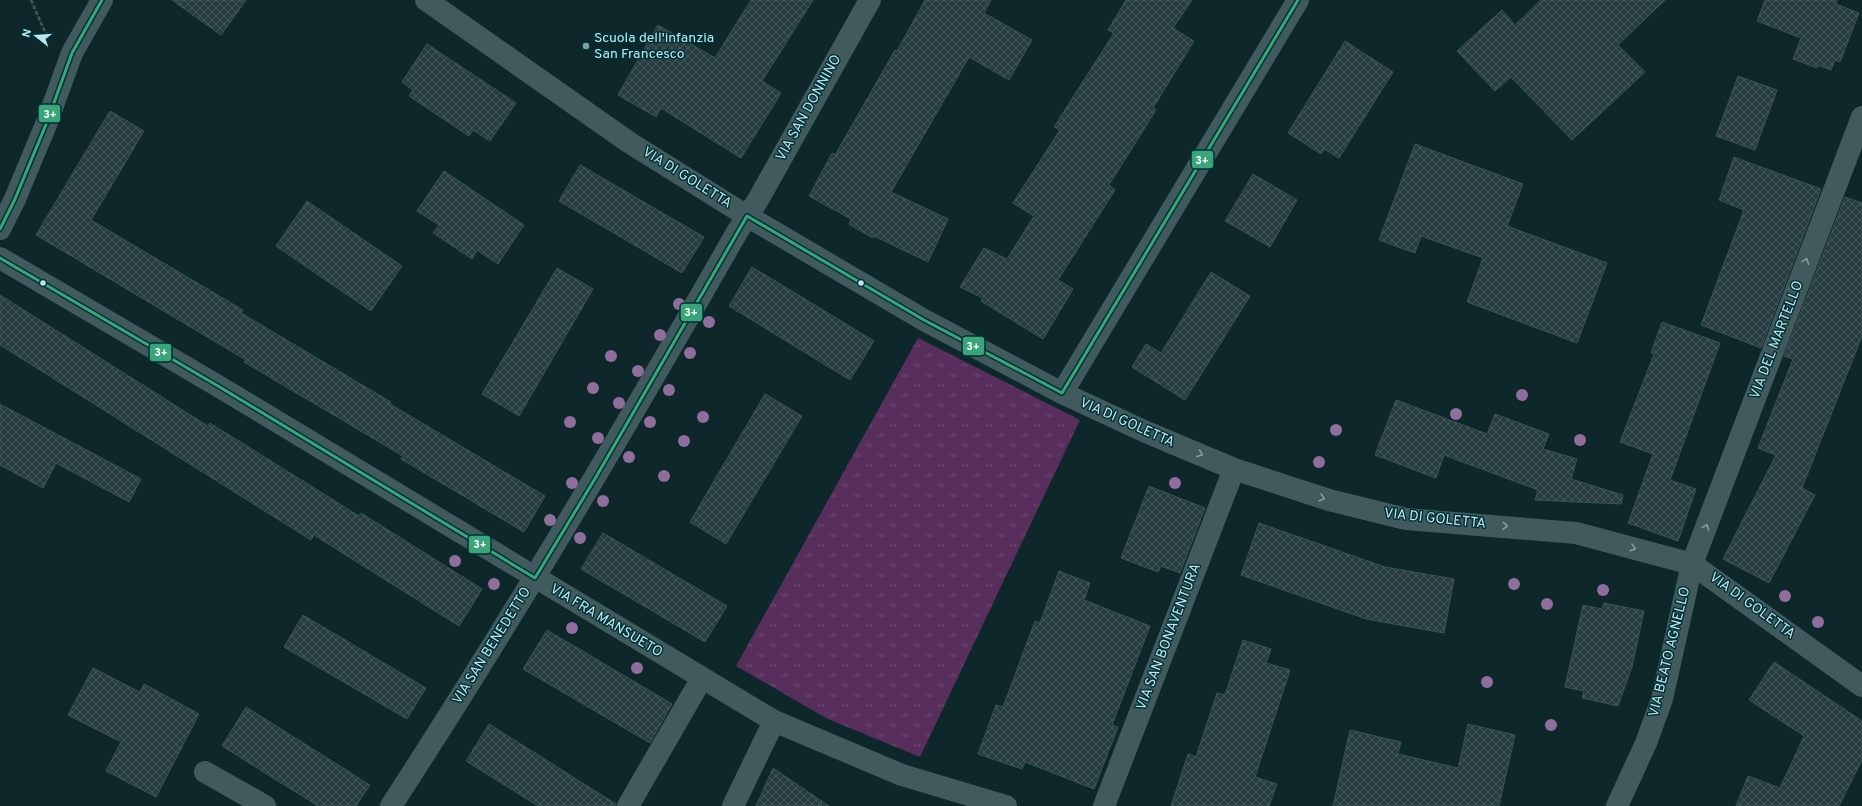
<svg xmlns="http://www.w3.org/2000/svg" width="1862" height="806" font-family="Overpass,sans-serif">
	<style>
		.grass { fill: url(#grass-tufts) }
		.building { fill: url(#building-cross-hatch); stroke: #38535a }
		.lines { fill: none; stroke-linecap: round; stroke-linejoin: round }
		.path { stroke: #43585b; stroke-width: 2.5; stroke-dasharray: 4 2; stroke-linecap: butt }
		.minor { stroke: #405a5d; stroke-width: 22 }
		.bus-1-casing { stroke: #003137; stroke-width: 6 }
		.bus-1 { stroke: #3aa578; stroke-width: 3 }
		.tree { fill: #8f6e9c }
		.oneway { stroke: #7fa0a4 }
		.poi-dot { fill: #80a2a7; stroke: #003137; stroke-width: 1.5 }
		.bus-dot { fill: #bee5eb; stroke: #003137; stroke-width: 1.5 }
		.labels { text-anchor: middle; dominant-baseline: central; stroke-width: 3; stroke-linejoin: round; paint-order: stroke }
		.poi-label { font-size: 14px; fill: #bee5eb; stroke: #003137; text-anchor: start }
		.street-label { font-size: 14px; fill: #bee5eb; stroke: #003137 }
		.line-badge { stroke: #003137; stroke-width: 1.5 }
		.badge-label { font-size: 11px; text-anchor: middle; font-weight: bold; fill: #fff }
	</style>
	<defs>
		<pattern id="grass-tufts" width="24" height="20" patternUnits="userSpaceOnUse"><rect width="24" height="20" fill="#582e5d"/><path d="M3 7l-1-3M5 7V3M7 7l1-3M15 17l-1-3M17 17v-4M19 17l1-3" fill="none" stroke="#6e4c74"/></pattern>
		<pattern id="building-cross-hatch" width="8" height="8" patternUnits="userSpaceOnUse"><rect width="8" height="8" fill="#273d41"/><path d="M0 0l8 8M0 8l8-8" fill="none" stroke="#45595d"/></pattern>
	</defs>
	<rect width="100%" height="100%" fill="#0d272a"/>
	<path class="grass" d="M 918,338 L 1080,420 L 920,757 L 828,719 L 736,666 Z"/>
	<g class="building">
		<path d="M 172,0 L 246,0 L 221,35 Z"/>
		<path d="M 751,0 L 813,0 L 762,81 L 781,93 L 741,158 L 661,108 L 656,117 L 618,95 L 658,25 L 715,58 Z"/>
		<path d="M 925,0 L 991,0 L 984,13 L 1032,40 L 1009,80 L 969,57 L 891,192 L 948,219 L 928,262 L 874,236 L 873,238 L 849,224 L 851,219 L 809,196 L 832,153 L 835,155 L 895,50 L 897,51 Z"/>
		<path d="M 1126,0 L 1192,0 L 1173,28 L 1194,41 L 1153,108 L 1156,110 L 1109,185 L 1115,190 L 1058,280 L 1073,289 L 1043,339 L 981,301 L 983,298 L 960,287 L 984,248 L 1007,259 L 1034,216 L 1013,203 L 1060,130 L 1054,127 L 1114,33 L 1108,30 Z"/>
		<path d="M 1541,0 L 1665,0 L 1618,45 L 1645,72 L 1572,140 L 1511,77 L 1495,91 L 1457,51 L 1502,10 L 1515,25 Z"/>
		<path d="M 1765,0 L 1837,0 L 1836,4 L 1859,13 L 1840,62 L 1835,60 L 1831,70 L 1818,65 L 1817,68 L 1793,59 L 1801,38 L 1757,21 Z"/>
		<path d="M 1345,41 L 1393,72 L 1339,158 L 1324,149 L 1321,154 L 1288,133 Z"/>
		<path d="M 427,44 L 516,103 L 490,141 L 473,130 L 469,136 L 409,96 L 413,90 L 402,82 Z"/>
		<path d="M 1738,76 L 1777,90 L 1755,150 L 1716,136 Z"/>
		<path d="M 110,111 L 144,131 L 91,220 L 243,310 L 241,313 L 391,402 L 390,404 L 545,496 L 524,532 L 401,459 L 403,456 L 244,362 L 246,360 L 36,235 Z"/>
		<path d="M 1415,144 L 1523,184 L 1507,226 L 1607,263 L 1577,343 L 1467,302 L 1483,258 L 1421,236 L 1415,253 L 1379,240 Z"/>
		<path d="M 1734,157 L 1821,189 L 1761,348 L 1701,325 L 1744,210 L 1719,200 Z"/>
		<path d="M 580,165 L 704,237 L 682,273 L 559,201 Z"/>
		<path d="M 444,171 L 524,225 L 498,264 L 477,250 L 472,259 L 433,233 L 439,225 L 417,211 Z"/>
		<path d="M 1253,174 L 1297,200 L 1270,247 L 1225,221 Z"/>
		<path d="M 1845,197 L 1862,203 L 1862,336 L 1802,488 L 1815,495 L 1769,583 L 1723,559 L 1776,455 L 1758,448 L 1793,359 L 1784,356 Z"/>
		<path d="M 307,201 L 402,266 L 371,311 L 276,246 Z"/>
		<path d="M 752,267 L 874,341 L 850,380 L 729,306 Z"/>
		<path d="M 557,268 L 593,289 L 519,416 L 482,394 Z"/>
		<path d="M 1211,272 L 1250,296 L 1185,400 L 1132,367 L 1146,344 L 1161,353 Z"/>
		<path d="M 0,295 L 208,426 L 210,423 L 359,516 L 361,513 L 482,589 L 459,626 L 314,535 L 311,540 L 0,345 Z"/>
		<path d="M 1662,322 L 1720,343 L 1670,480 L 1696,489 L 1678,541 L 1628,523 L 1653,454 L 1620,442 L 1654,354 L 1651,353 Z"/>
		<path d="M 765,394 L 802,416 L 726,544 L 690,522 Z"/>
		<path d="M 1396,400 L 1487,434 L 1495,414 L 1549,434 L 1543,449 L 1577,459 L 1571,479 L 1623,495 L 1621,504 L 1535,500 L 1538,490 L 1444,455 L 1436,478 L 1375,455 Z"/>
		<path d="M 0,404 L 141,479 L 129,502 L 56,463 L 43,488 L 0,465 Z"/>
		<path d="M 1149,486 L 1205,508 L 1180,573 L 1161,566 L 1158,572 L 1121,558 Z"/>
		<path d="M 1259,523 L 1385,567 L 1454,579 L 1444,633 L 1366,619 L 1241,575 Z"/>
		<path d="M 603,533 L 727,606 L 705,642 L 581,569 Z"/>
		<path d="M 1059,571 L 1090,583 L 1084,600 L 1150,626 L 1112,725 L 1118,727 L 1094,789 L 1025,762 L 1022,769 L 978,754 L 996,705 L 1003,707 L 1035,621 L 1040,623 Z"/>
		<path d="M 1604,603 L 1644,611 L 1632,667 L 1618,706 L 1582,698 L 1584,691 L 1565,687 L 1583,605 L 1602,609 Z"/>
		<path d="M 303,615 L 426,688 L 407,719 L 284,647 Z"/>
		<path d="M 547,630 L 672,704 L 650,743 L 523,669 Z"/>
		<path d="M 1243,640 L 1271,649 L 1266,663 L 1290,670 L 1255,777 L 1277,784 L 1269,806 L 1171,806 L 1188,754 L 1196,757 L 1217,693 L 1225,695 Z"/>
		<path d="M 1774,662 L 1862,721 L 1862,760 L 1839,806 L 1736,806 L 1748,776 L 1780,788 L 1804,736 L 1749,700 Z"/>
		<path d="M 93,668 L 140,692 L 144,684 L 199,714 L 156,797 L 106,771 L 121,742 L 68,715 Z"/>
		<path d="M 246,707 L 370,785 L 356,806 L 318,806 L 222,746 Z"/>
		<path d="M 489,724 L 616,804 L 616,806 L 538,806 L 466,761 Z"/>
		<path d="M 1468,724 L 1515,735 L 1499,806 L 1333,806 L 1350,730 L 1401,742 L 1398,754 L 1458,768 Z"/>
		<path d="M 773,768 L 829,806 L 756,806 Z"/>
	</g>
	<g class="lines">
		<path class="path" d="M 31,0 L 45,32 L 49,35"/>
		<g class="minor">
			<path d="M 426,0 L 630,143 L 747,216 L 924,320 L 1062,393 L 1146,432 L 1234,469 L 1329,500 L 1406,519 L 1576,533 L 1692,564 L 1862,686"/>
			<path d="M 0,229 L 15,199 L 47,122 L 72,53 L 102,0"/>
			<path d="M 0,258 L 218,386 L 774,721 L 902,775 L 1006,806"/>
			<path d="M 1062,393 L 1298,0"/>
			<path d="M 205,772 L 265,806"/>
			<path d="M 391,806 C 513,618 627,426 737,232 L 758,200 L 870,0"/>
			<path d="M 628,806 L 702,678"/>
			<path d="M 733,806 L 774,721"/>
			<path d="M 1104,806 L 1234,469"/>
			<path d="M 1617,806 L 1646,743 L 1662,699 L 1692,564 L 1862,117"/>
		</g>
		<defs>
			<g id="bus-1">
				<path d="M 0,229 L 15,199 L 47,122 L 72,53 L 102,0"/>
				<path d="M 0,258 L 218,386 L 535,578 L 596,477 L 747,216 L 924,320 L 1062,393 L 1298,0"/>
			</g>
		</defs>
		<use href="#bus-1" class="bus-1-casing"/>
		<use href="#bus-1" class="bus-1"/>
	</g>
	<g class="tree">
		<circle cx="679" cy="304" r="6"/>
		<circle cx="709" cy="322" r="6"/>
		<circle cx="660" cy="335" r="6"/>
		<circle cx="690" cy="353" r="6"/>
		<circle cx="611" cy="356" r="6"/>
		<circle cx="638" cy="371" r="6"/>
		<circle cx="593" cy="388" r="6"/>
		<circle cx="669" cy="390" r="6"/>
		<circle cx="1522" cy="395" r="6"/>
		<circle cx="619" cy="403" r="6"/>
		<circle cx="1456" cy="414" r="6"/>
		<circle cx="703" cy="417" r="6"/>
		<circle cx="570" cy="422" r="6"/>
		<circle cx="650" cy="422" r="6"/>
		<circle cx="1336" cy="430" r="6"/>
		<circle cx="598" cy="438" r="6"/>
		<circle cx="1580" cy="440" r="6"/>
		<circle cx="684" cy="441" r="6"/>
		<circle cx="629" cy="457" r="6"/>
		<circle cx="1319" cy="462" r="6"/>
		<circle cx="664" cy="476" r="6"/>
		<circle cx="572" cy="483" r="6"/>
		<circle cx="1175" cy="483" r="6"/>
		<circle cx="603" cy="501" r="6"/>
		<circle cx="550" cy="520" r="6"/>
		<circle cx="580" cy="538" r="6"/>
		<circle cx="455" cy="561" r="6"/>
		<circle cx="494" cy="584" r="6"/>
		<circle cx="1514" cy="584" r="6"/>
		<circle cx="1603" cy="590" r="6"/>
		<circle cx="1785" cy="596" r="6"/>
		<circle cx="1547" cy="604" r="6"/>
		<circle cx="1818" cy="622" r="6"/>
		<circle cx="572" cy="628" r="6"/>
		<circle cx="637" cy="668" r="6"/>
		<circle cx="1487" cy="682" r="6"/>
		<circle cx="1551" cy="725" r="6"/>
	</g>
	<defs><path id="oneway-chevron" d="M-2-3.5L2.5 0L-2 3.5" fill="none" stroke-width="1.6" stroke-linecap="round" stroke-linejoin="round"/></defs>
	<g class="oneway">
		<use href="#oneway-chevron" transform="translate(1806 261) rotate(-69)"/>
		<use href="#oneway-chevron" transform="translate(1200 454) rotate(22)"/>
		<use href="#oneway-chevron" transform="translate(1322 498) rotate(19)"/>
		<use href="#oneway-chevron" transform="translate(1505 526) rotate(4)"/>
		<use href="#oneway-chevron" transform="translate(1706 527) rotate(-70)"/>
		<use href="#oneway-chevron" transform="translate(1633 548) rotate(15)"/>
	</g>
	<circle class="poi-dot" cx="586" cy="46" r="4"/>
	<g class="bus-dot">
		<circle cx="43" cy="283" r="3.5"/>
		<circle cx="861" cy="283" r="3.5"/>
	</g>
	<g class="labels">
		<g class="poi-label">
			<text x="594" y="38">Scuola dell'infanzia<tspan x="594" dy="16">San Francesco</tspan></text>
		</g>
		<g class="street-label">
			<text transform="translate(809 108) rotate(-61)">VIA SAN DONNINO</text>
			<text transform="translate(687 178) rotate(32)">VIA DI GOLETTA</text>
			<text transform="translate(1777 340) rotate(-69)">VIA DEL MARTELLO</text>
			<text transform="translate(1127 423) rotate(24)">VIA DI GOLETTA</text>
			<text transform="translate(1435 519) rotate(6)">VIA DI GOLETTA</text>
			<text transform="translate(1752 606) rotate(36)">VIA DI GOLETTA</text>
			<text transform="translate(606 621) rotate(31)">VIA FRA MANSUETO</text>
			<text transform="translate(1169 637) rotate(-69)">VIA SAN BONAVENTURA</text>
			<text transform="translate(492 646) rotate(-58)">VIA SAN BENEDETTO</text>
			<text transform="translate(1670 652) rotate(-76)">VIA BEATO AGNELLO</text>
		</g>
	</g>
	<g class="line-badge">
		<rect x="38" y="104" width="23" height="19" rx="4" fill="#3aa578"/>
		<rect x="1191" y="150" width="23" height="19" rx="4" fill="#3aa578"/>
		<rect x="680" y="303" width="23" height="19" rx="4" fill="#3aa578"/>
		<rect x="962" y="336" width="23" height="20" rx="4" fill="#3aa578"/>
		<rect x="149" y="343" width="23" height="19" rx="4" fill="#3aa578"/>
		<rect x="468" y="535" width="23" height="19" rx="4" fill="#3aa578"/>
	</g>
	<g class="badge-label">
		<text x="50" y="118">3+</text>
		<text x="1202" y="164">3+</text>
		<text x="691" y="316">3+</text>
		<text x="973" y="350">3+</text>
		<text x="161" y="356">3+</text>
		<text x="480" y="548">3+</text>
	</g>
	<g transform="translate(36 36) rotate(287)" stroke="#003137" stroke-width="3" paint-order="stroke">
	<path d="M0-3L7 15L0 10L-7 15Z" fill="#bee5eb"/>
	<text y="-6" font-size="11" font-weight="bold" text-anchor="middle" fill="#bee5eb">N</text>
	</g>
</svg>
